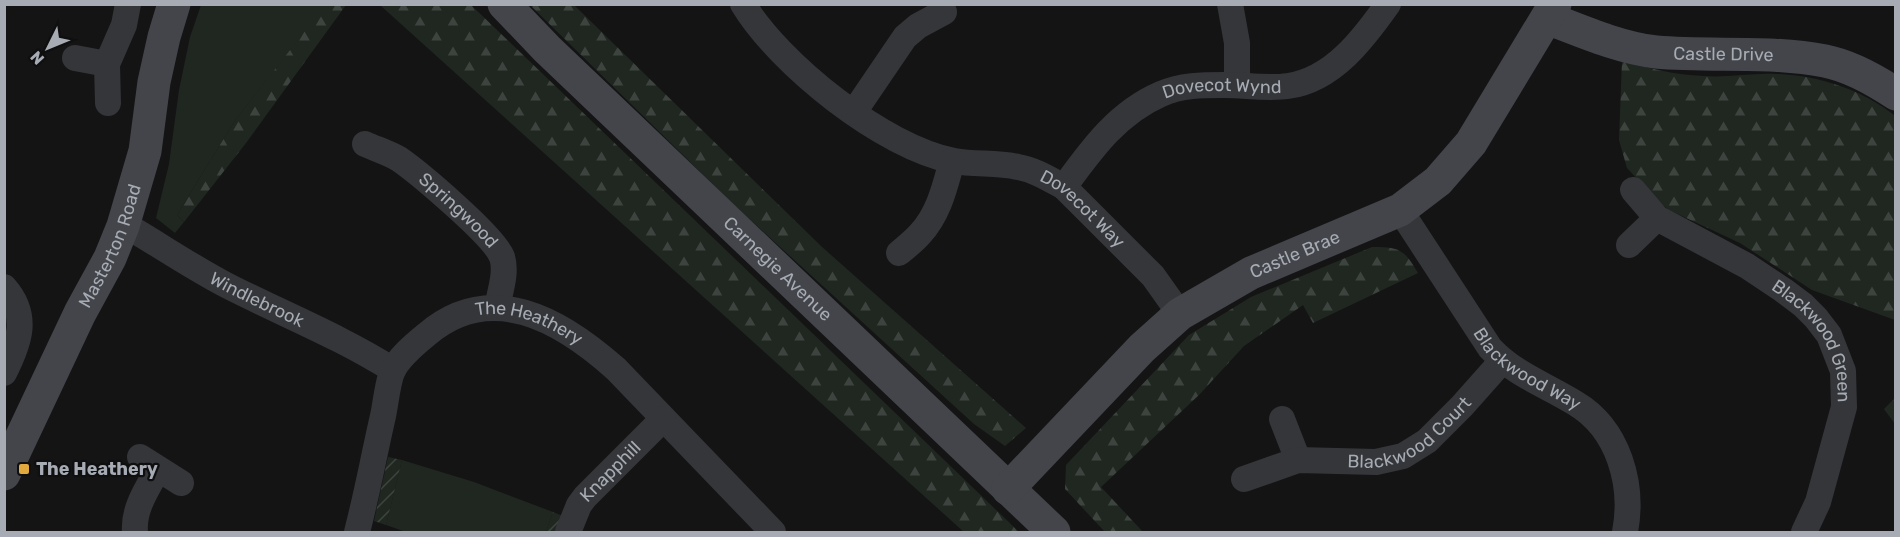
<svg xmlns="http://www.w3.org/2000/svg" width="1900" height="537" font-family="Rubik,sans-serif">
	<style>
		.green { fill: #202721 }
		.forest { fill: url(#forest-firs) }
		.garden { fill: url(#garden-furrows) }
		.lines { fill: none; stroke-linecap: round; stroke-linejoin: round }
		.street { stroke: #35363a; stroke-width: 26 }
		.secondary { stroke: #43454a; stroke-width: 33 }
		.poi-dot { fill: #e2a93e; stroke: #0f0f10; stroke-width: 2 }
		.labels { text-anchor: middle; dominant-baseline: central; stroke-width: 4.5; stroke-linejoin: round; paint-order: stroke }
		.street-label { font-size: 18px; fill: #a6abb4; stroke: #0f0f10 }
		.poi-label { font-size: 18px; font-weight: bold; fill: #a6abb4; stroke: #0f0f10; text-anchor: start }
	</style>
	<defs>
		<pattern id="forest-firs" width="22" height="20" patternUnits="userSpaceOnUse" patternTransform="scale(1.5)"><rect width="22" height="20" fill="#202721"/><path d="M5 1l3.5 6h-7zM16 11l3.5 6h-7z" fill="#3d443f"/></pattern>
		<pattern id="garden-furrows" width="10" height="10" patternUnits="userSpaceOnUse" patternTransform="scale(1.5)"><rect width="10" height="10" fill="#202721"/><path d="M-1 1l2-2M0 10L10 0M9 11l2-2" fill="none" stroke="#3d443f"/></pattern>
	</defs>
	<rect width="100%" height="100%" fill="#141415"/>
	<g class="green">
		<path d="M 201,5 L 326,5 L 234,122 L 177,215 L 184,222 L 175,233 L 156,218 L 169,164 L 179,90 L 190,37 Z"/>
		<path d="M 402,460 L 474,482 L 553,512 L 546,532 L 406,532 L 386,525 Z"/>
	</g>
	<g class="forest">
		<path d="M 326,4 L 346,5 L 246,143 L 184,222 L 177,215 L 234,122 Z"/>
		<path d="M 380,5 L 471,5 L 1019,532 L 964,532 Z"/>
		<path d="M 530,5 L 574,5 L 822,247 L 1026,428 L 1005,446 L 974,424 L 733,204 Z"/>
		<path d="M 1622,61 C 1648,68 1675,75 1703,76 C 1727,78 1752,73 1776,74 C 1818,75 1863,90 1895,116 L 1895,320 L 1812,290 L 1740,243 L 1669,210 L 1657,200 L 1627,168 L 1619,140 Z"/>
		<path d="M 1372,247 C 1399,247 1404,249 1418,273 L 1313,323 L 1303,305 L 1244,346 L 1199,395 L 1101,487 L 1143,532 L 1105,532 L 1065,489 L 1066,465 L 1189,335 L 1251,297 Z"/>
		<path d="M 1895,398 L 1895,424 L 1884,409 Z"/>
	</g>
	<g class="garden">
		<path d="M 388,457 L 402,460 L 386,525 L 374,521 Z"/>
		<path d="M 553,512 L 565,517 L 560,532 L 546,532 Z"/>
	</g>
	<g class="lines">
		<g class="street">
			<path id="s1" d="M 743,4 C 780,65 883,147 954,161 C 975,165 997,162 1018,167 C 1035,170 1049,179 1064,187 L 1153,276 L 1180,314"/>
			<path d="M 1230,4 L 1237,43 L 1237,85"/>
			<path d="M 75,58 L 107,64"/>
			<path d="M 108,103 L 107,64 L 124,25 L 128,4"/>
			<path d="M 854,112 L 905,37 L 918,26 L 944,12"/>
			<path id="s2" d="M 365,144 C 376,149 389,153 399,159 C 419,173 494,236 502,257 C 507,272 500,292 497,307"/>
			<path id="s3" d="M 1064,187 C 1091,150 1117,113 1161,94 C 1181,85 1203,85 1224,85 C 1245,85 1267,89 1288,86 C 1333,80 1364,38 1388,4"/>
			<path id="s4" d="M 1633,190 L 1657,218 L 1747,266 L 1783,290 L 1803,305 L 1816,318 L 1829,335 L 1843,371 L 1844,407 L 1818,502 L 1804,532"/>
			<path id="s5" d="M 1400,210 L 1490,348 C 1514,374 1546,385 1575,403 C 1619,429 1634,485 1625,532"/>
			<path id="s6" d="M 123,226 L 137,232 C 167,250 197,270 228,286 C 283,314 341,337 393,370"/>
			<path d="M 1629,245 L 1657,218"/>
			<path d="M 899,253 C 906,247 914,241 920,234 C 939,214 945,186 952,161"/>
			<path d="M 4,287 C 30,316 19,343 4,373"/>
			<path d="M 1282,419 L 1298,460"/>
			<path d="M 140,457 L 181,483"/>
			<path id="s7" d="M 1244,479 L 1298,460 L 1376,462 L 1403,456 L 1427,441 L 1462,406 L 1502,361"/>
			<path d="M 135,532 C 133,509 147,489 158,469"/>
			<path id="s8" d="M 357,532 C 367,494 374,455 383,416 C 386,402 387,386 392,372 C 398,358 415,344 426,335 C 491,279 561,320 616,369 L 773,532"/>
			<path id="s9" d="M 568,532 L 579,505 L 585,497 L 663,419"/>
		</g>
		<g class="secondary">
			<path id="s10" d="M 504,4 L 547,49 L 1054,532"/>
			<path id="s11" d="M 1547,18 C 1581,31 1620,48 1656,52 C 1712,57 1769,50 1825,61 C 1850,66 1875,80 1896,94"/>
			<path id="s12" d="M 4,474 L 80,313 L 110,258 L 123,226 L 145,151 L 154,82 L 164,37 L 174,4"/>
			<path id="s13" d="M 1008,489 L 1142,348 L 1180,314 L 1251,273 L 1400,210 L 1438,181 L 1471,143 L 1555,4"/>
		</g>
	</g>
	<rect class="poi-dot" x="18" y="463" width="12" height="12" rx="3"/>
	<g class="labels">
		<g class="street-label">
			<text stroke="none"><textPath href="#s11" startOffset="182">Castle Drive</textPath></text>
			<text stroke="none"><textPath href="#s3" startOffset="198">Dovecot Wynd</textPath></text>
			<text stroke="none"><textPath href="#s1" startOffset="411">Dovecot Way</textPath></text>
			<text stroke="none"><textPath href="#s2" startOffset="116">Springwood</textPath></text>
			<text stroke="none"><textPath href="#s12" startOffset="252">Masterton Road</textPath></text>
			<text stroke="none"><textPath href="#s13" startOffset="375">Castle Brae</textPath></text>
			<text stroke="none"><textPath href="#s10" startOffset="381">Carnegie Avenue</textPath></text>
			<text stroke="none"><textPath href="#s6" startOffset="153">Windlebrook</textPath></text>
			<text stroke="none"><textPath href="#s8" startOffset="327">The Heathery</textPath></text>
			<text stroke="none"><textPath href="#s4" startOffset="244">Blackwood Green</textPath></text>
			<text stroke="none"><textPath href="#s5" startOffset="207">Blackwood Way</textPath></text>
			<text stroke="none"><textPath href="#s7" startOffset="178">Blackwood Court</textPath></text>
			<text stroke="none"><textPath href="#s9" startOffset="75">Knapphill</textPath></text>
		</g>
		<g class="poi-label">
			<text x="36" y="469">The Heathery</text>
		</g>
	</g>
	<rect width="1900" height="537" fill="none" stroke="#a6abb4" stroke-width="12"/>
	<g transform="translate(48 48) rotate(227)" stroke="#0f0f10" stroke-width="4.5" paint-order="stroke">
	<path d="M0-4.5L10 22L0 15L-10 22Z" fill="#a6abb4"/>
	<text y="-9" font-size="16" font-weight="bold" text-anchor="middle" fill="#a6abb4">N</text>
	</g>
</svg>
